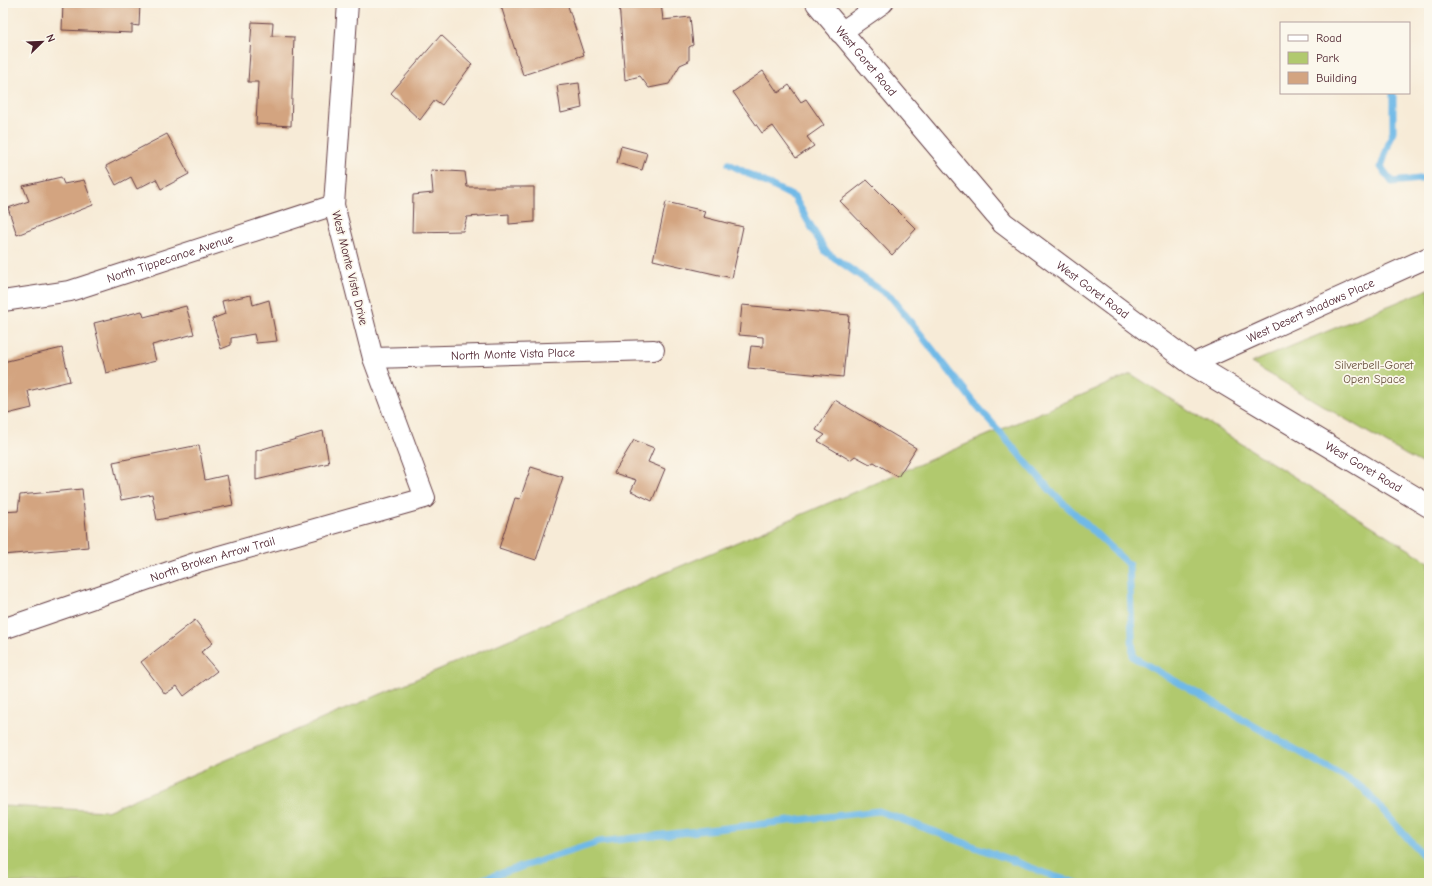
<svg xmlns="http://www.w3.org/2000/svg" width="1432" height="886" font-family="'Comic Neue',sans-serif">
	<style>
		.green { fill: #b1c96e; stroke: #7e744c }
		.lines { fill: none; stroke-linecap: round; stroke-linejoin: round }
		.stream { stroke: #6fb9e7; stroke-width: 7 }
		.building { fill: #d3a480 }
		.street-casing { stroke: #643e45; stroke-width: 22 }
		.secondary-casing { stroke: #643e45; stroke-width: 24 }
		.street { stroke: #fff; stroke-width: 20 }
		.secondary { stroke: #fff; stroke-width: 22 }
		.labels { text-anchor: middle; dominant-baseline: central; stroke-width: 3.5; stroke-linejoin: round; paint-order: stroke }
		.street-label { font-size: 12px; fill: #4a1f2b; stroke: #fbf7ec }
		.park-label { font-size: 12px; fill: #69523f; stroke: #fbf7ec }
	</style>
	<rect width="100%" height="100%" fill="#fbf7ec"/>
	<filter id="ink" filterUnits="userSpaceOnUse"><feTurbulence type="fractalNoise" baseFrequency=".025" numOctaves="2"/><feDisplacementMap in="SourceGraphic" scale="8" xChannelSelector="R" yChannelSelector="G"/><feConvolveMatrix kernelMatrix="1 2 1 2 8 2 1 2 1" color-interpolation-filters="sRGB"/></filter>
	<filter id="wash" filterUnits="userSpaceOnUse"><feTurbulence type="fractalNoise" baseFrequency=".012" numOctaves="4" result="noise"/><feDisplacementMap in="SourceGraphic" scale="16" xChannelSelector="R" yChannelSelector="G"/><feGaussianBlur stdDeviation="0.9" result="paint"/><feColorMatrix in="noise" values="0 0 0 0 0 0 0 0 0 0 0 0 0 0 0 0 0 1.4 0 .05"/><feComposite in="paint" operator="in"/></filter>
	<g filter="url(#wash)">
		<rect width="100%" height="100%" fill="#f7ebd7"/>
		<g class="green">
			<path d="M 1429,289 L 1429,467 L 1406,455 L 1251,363 Z"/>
			<path d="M 1131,374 L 1429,562 L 1429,883 L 3,883 L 3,806 L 107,811 Z"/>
		</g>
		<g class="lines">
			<g class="stream">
				<path d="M 1393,93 L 1393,131 L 1381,167 L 1392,182 L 1429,178"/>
				<path d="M 729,164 L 794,197 L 826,252 L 892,298 L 973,401 L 1051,491 L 1129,565 L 1133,657 L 1363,788 L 1429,862"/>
				<path d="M 471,883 L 599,842 L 879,811 L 1053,876 L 1077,883"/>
			</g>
		</g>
		<g id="blocks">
			<g class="building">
				<path d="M 63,3 L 140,3 L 139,26 L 132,25 L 132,33 L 62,30 Z"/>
				<path d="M 500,3 L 531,3 L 532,6 L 540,3 L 567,3 L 584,55 L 523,75 Z"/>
				<path d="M 619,3 L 661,3 L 663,20 L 690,17 L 693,45 L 689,47 L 689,61 L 680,65 L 669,84 L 649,88 L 640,76 L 625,80 Z"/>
				<path d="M 252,22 L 273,23 L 272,36 L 294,37 L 291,126 L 256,124 L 258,82 L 248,82 Z"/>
				<path d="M 441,35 L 472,64 L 442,105 L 435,100 L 420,120 L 391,93 Z"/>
				<path d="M 763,71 L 778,93 L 789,85 L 801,102 L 806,99 L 824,125 L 807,137 L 814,146 L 796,158 L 773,126 L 762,133 L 733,92 Z"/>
				<path d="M 579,83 L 582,108 L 561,113 L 557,86 Z"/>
				<path d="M 167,134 L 189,174 L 161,189 L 156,179 L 137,189 L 131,177 L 116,185 L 106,166 Z"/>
				<path d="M 621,146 L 647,153 L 642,170 L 617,163 Z"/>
				<path d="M 431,170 L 465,172 L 467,187 L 534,187 L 534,222 L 509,224 L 509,214 L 467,217 L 463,231 L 412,232 L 413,195 L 433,193 Z"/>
				<path d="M 61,177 L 64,184 L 84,180 L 93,205 L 17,235 L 8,208 L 29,201 L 23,186 Z"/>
				<path d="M 867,180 L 916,229 L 892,255 L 840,201 Z"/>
				<path d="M 666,202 L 705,211 L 703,217 L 743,227 L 732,278 L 653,260 Z"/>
				<path d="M 251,295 L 253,305 L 269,300 L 277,341 L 256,343 L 254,334 L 231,338 L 231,345 L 221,349 L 212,319 L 225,314 L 222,301 Z"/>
				<path d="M 742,305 L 849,315 L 843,377 L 748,368 L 751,346 L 763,347 L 763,337 L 739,335 Z"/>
				<path d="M 186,306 L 194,334 L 152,345 L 156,361 L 106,373 L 94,323 L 142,311 L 144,317 Z"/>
				<path d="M 62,348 L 70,381 L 28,391 L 32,408 L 3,415 L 3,362 Z"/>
				<path d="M 835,400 L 916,448 L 898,477 L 874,462 L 870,464 L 855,456 L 850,460 L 818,441 L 825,435 L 816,430 Z"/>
				<path d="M 323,431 L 329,463 L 256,480 L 256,451 Z"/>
				<path d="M 634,440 L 654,448 L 648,462 L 665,469 L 652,501 L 631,491 L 636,480 L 614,473 Z"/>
				<path d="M 199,445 L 205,480 L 227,475 L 233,505 L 157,520 L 152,494 L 121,500 L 113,462 Z"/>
				<path d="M 531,467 L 563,477 L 536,560 L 499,548 L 515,498 L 520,499 Z"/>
				<path d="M 82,489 L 88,547 L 3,555 L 3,512 L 18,511 L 20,495 Z"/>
				<path d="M 195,620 L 213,643 L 201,652 L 217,671 L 184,696 L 177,686 L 165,694 L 141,662 Z"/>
			</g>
		</g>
	</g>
	<g filter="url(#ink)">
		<use href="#blocks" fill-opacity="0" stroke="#643e45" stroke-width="1"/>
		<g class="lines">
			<defs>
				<g id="street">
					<path d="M 840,33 L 883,3"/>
					<path id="s1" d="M 3,301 L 70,291 L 334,205"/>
					<path id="s2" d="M 373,358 L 654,350"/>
					<path id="s3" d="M 1192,364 L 1429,257"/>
					<path id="s4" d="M 3,629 L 198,562 L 425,498 L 373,358 L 334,205 L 348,3"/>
				</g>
				<g id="secondary">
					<path id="s5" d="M 817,3 L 1003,223 L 1192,364 L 1429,506"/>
				</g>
			</defs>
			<use href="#street" class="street-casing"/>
			<use href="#secondary" class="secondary-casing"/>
			<use href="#street" class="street"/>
			<use href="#secondary" class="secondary"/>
		</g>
	</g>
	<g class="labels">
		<g class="street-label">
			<text stroke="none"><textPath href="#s5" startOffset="76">West Goret Road</textPath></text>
			<text stroke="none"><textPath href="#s1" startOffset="173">North Tippecanoe Avenue</textPath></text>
			<text transform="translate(350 268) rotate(76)">West Monte Vista Drive</text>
			<text stroke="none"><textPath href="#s5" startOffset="400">West Goret Road</textPath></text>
			<text stroke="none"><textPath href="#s3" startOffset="130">West Desert shadows Place</textPath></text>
			<text stroke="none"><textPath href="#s2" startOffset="140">North Monte Vista Place</textPath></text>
			<text stroke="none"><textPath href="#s5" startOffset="724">West Goret Road</textPath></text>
			<text stroke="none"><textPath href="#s4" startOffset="221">North Broken Arrow Trail</textPath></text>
		</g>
		<g class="park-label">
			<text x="1374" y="365">Silverbell-Goret<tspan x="1374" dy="14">Open Space</tspan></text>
		</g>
	</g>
	<rect width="1432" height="886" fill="none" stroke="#fbf7ec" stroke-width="16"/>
	<rect x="1280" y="22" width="130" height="72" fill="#fbf7ec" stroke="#b4a19f"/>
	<rect x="1288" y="35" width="20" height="6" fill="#ffffff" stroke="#b4a19f"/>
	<text x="1316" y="42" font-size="12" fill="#4a1f2b">Road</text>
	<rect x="1288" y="52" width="20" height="12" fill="#b1c96e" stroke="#b4a19f"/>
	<text x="1316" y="62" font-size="12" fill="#4a1f2b">Park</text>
	<rect x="1288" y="72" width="20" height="12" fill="#d3a480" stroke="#b4a19f"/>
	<text x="1316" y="82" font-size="12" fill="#4a1f2b">Building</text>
	<g transform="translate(42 42) rotate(67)" stroke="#fbf7ec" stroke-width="3" paint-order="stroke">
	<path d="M0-3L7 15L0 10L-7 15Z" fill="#4a1f2b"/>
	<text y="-6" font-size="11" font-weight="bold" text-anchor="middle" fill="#4a1f2b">N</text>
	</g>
</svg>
